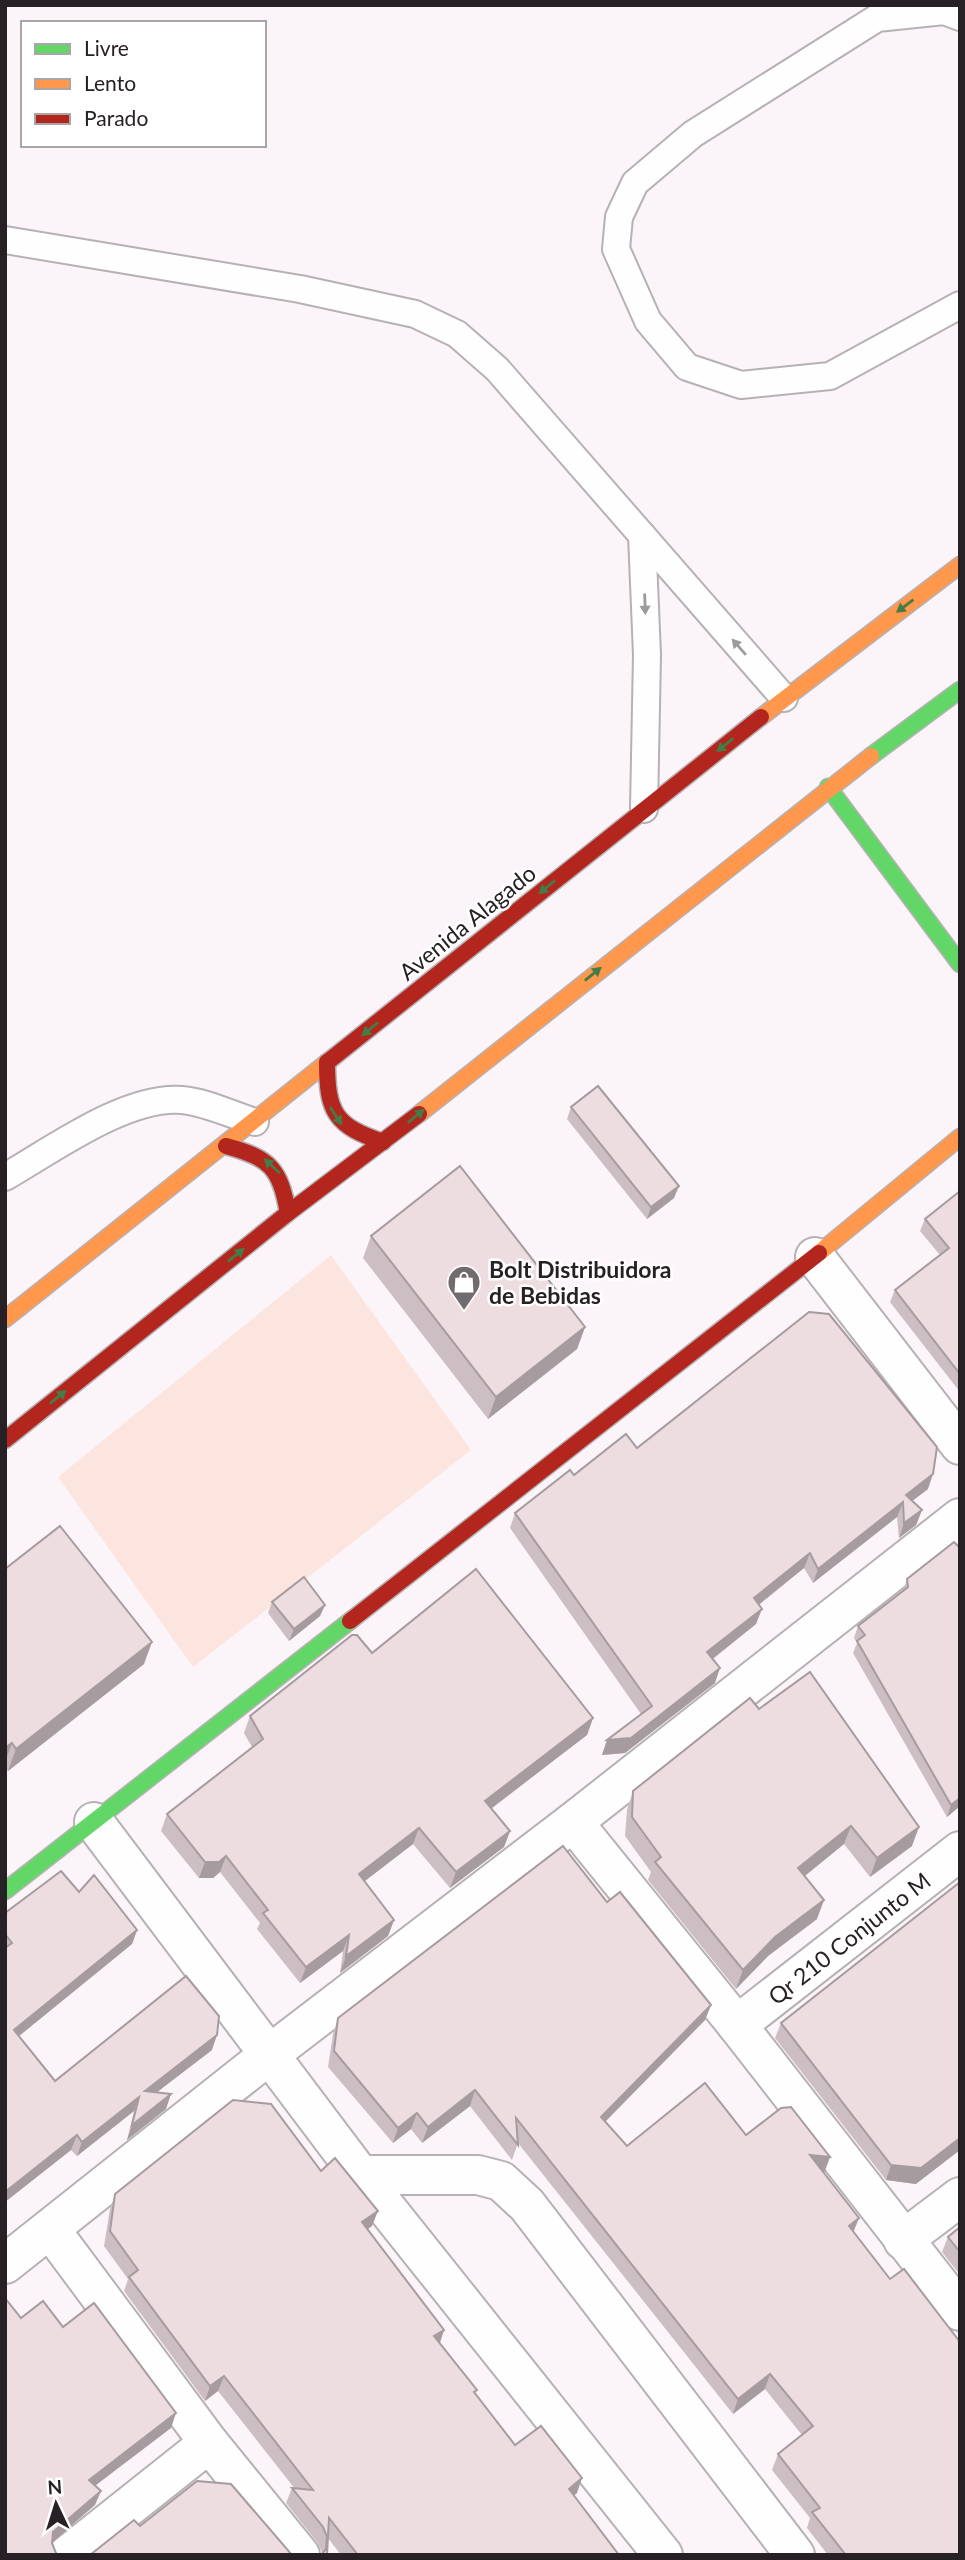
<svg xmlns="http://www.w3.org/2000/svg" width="965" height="2560" font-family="Lato,sans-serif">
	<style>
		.green { fill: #fce5de }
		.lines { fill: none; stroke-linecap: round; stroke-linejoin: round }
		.lane-casing { stroke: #b6b1b4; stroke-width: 30 }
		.street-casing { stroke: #b6b1b4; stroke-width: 42 }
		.fast-casing { stroke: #b6b1b4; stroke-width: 19 }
		.slow-casing { stroke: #b6b1b4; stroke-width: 19 }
		.jam-casing { stroke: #b6b1b4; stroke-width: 19 }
		.lane { stroke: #fefefe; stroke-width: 26 }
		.street { stroke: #fefefe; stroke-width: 38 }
		.fast { stroke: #63d668; stroke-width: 16 }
		.slow { stroke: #ff974d; stroke-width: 16 }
		.jam { stroke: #b3261e; stroke-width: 16 }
		.wall { fill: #ccbec2 }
		.shaded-wall { fill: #a69b9e }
		.building { fill: #eddde1; stroke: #a69b9e; stroke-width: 2 }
		.oneway { fill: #9d9a9c }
		.oneway2 { fill: #457b46 }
		.labels { text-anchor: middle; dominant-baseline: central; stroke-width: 5; stroke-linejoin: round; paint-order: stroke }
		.street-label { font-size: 23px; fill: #272025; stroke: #fff }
		.poi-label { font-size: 23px; font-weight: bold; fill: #272025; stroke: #fff; text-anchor: start }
	</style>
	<rect width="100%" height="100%" fill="#fbf5f9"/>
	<path class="green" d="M 331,1255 L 471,1450 L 193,1667 L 58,1477 Z"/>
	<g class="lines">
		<defs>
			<g id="lane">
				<path d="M 960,17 L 944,11 L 877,18 L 693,134 L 635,183 L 619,217 L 616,249 L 648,321 L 687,367 L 741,385 L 830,376 L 960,305"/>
				<path d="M 5,240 L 300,289 L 415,314 L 457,334 L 497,369 L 784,698"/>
				<path d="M 642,535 L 647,655 L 644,809"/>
				<path d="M 5,1177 C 52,1150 127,1095 182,1100 C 206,1102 232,1115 255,1122"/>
			</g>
			<g id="street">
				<path d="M 815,1257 L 960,1445"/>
				<path d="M 94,1822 L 360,2175 L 663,2555"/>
				<path d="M 573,1822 L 737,2025 L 960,2311"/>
				<path d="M 737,2025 L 960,1851"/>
				<path d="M 360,2175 L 478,2175 L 501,2181 L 527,2205 L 795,2555"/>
				<path d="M 50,2229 L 209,2443 L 300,2555"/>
				<path d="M 903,2240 L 960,2197"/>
				<path d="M 5,2264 L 270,2054 L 573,1822 L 960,1518"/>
				<path d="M 68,2555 L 209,2443"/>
			</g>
			<g id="fast">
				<path d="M 871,756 L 960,690"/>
				<path d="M 828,787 L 960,964"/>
				<path d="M 5,1891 L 350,1621"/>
			</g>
			<g id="slow">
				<path d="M 761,717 L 960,565"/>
				<path d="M 419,1114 L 871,756"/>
				<path d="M 819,1253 L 960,1137"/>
				<path d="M 5,1319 L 330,1060"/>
			</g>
			<g id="jam">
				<path d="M 330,1060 L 761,717"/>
				<path d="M 327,1062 C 327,1112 335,1126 383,1142"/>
				<path d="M 226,1146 C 270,1158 280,1168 288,1213"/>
				<path d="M 5,1440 L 288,1213 L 419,1114"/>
				<path d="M 350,1621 L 819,1253"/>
			</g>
		</defs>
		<use href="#lane" class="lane-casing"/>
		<use href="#street" class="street-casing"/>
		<use href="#fast" class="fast-casing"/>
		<use href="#slow" class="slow-casing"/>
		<use href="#jam" class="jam-casing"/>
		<use href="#lane" class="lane"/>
		<use href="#street" class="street"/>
		<use href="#fast" class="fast"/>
		<use href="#slow" class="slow"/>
		<use href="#jam" class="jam"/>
	</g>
	<g class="wall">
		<path d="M 571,1107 L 674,1198 L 647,1219 L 567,1119 Z"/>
		<path d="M 960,1191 L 960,1392 L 890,1302 L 895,1290 L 940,1255 L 920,1231 L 925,1219 Z"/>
		<path d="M 371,1236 L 585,1327 L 577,1349 L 488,1419 L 363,1258 Z"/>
		<path d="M 637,1448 L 928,1489 L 912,1501 L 922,1510 L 916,1525 L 899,1538 L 897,1517 L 813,1583 L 804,1568 L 759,1605 L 756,1624 L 713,1659 L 715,1683 L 625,1753 L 602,1755 L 607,1740 L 641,1714 L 510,1528 L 515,1513 L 574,1475 Z"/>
		<path d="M 5,1569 L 144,1664 L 8,1771 L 5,1767 Z"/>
		<path d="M 907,1579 L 960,1806 L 947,1817 L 853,1653 L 857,1643 L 854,1638 L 858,1626 L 903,1591 Z"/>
		<path d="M 272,1602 L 325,1605 L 320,1616 L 289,1641 L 268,1613 Z"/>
		<path d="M 372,1653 L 593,1718 L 587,1735 L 491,1808 L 510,1831 L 504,1847 L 450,1888 L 413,1844 L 365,1881 L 394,1920 L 388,1936 L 340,1973 L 343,1951 L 300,1983 L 257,1929 L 260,1923 L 220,1872 L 213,1878 L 199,1878 L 161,1831 L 167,1814 L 252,1747 L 244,1733 L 250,1716 Z"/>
		<path d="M 759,1709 L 912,1846 L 870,1877 L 844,1844 L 805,1876 L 817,1919 L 768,1956 L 736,1989 L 648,1880 L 651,1872 L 625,1836 L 627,1810 L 633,1791 Z"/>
		<path d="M 79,1892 L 137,1930 L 132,1944 L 19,2036 L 55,2081 L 212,2050 L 157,2092 L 166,2109 L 127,2140 L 134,2111 L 77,2156 L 71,2150 L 5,2202 L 5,1913 Z"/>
		<path d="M 607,1902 L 711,2005 L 705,2020 L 605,2122 L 627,2146 L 746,2135 L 830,2157 L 824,2173 L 854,2232 L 960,2555 L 828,2555 L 807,2528 L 810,2518 L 772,2470 L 778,2454 L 802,2435 L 765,2389 L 733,2414 L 518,2143 L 512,2160 L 470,2106 L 422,2143 L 411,2129 L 393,2143 L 328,2067 L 333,2034 L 338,2018 Z"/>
		<path d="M 781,2023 L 916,2184 L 886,2180 L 775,2038 Z"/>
		<path d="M 321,2171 L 372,2226 L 367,2229 L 444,2330 L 440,2343 L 477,2390 L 475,2393 L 515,2445 L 577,2493 L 574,2495 L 619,2555 L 341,2555 L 328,2538 L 327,2555 L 321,2555 L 322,2552 L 317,2542 L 286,2503 L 292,2488 L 295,2489 L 218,2391 L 205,2401 L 124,2291 L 128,2279 L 104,2246 L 110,2209 L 115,2194 Z"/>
		<path d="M 960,2227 L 960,2275 L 942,2252 L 948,2237 Z"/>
	</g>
	<g class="shaded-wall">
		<path d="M 679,1186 L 674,1198 L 647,1219 L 651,1207 Z"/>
		<path d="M 585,1327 L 577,1349 L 488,1419 L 496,1397 Z"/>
		<path d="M 933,1474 L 928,1489 L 903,1508 L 906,1495 Z"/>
		<path d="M 903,1502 L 897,1517 L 813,1583 L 818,1569 Z"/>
		<path d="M 922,1510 L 916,1525 L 899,1538 L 904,1523 Z"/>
		<path d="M 810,1553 L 804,1568 L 748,1613 L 754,1598 Z"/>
		<path d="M 325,1605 L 320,1616 L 289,1641 L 294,1629 Z"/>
		<path d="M 762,1609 L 756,1624 L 702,1667 L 707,1652 Z"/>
		<path d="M 152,1642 L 144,1664 L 8,1771 L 16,1749 Z"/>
		<path d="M 720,1668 L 715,1683 L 625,1753 L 602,1755 L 607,1740 Z"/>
		<path d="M 593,1718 L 587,1735 L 479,1818 L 485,1801 Z"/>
		<path d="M 12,1743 L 5,1762 L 5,1748 Z"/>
		<path d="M 960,1798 L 960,1806 L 947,1817 L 951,1805 Z"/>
		<path d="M 851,1826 L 844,1844 L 791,1887 L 798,1868 Z"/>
		<path d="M 919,1827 L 912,1846 L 870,1877 L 877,1858 Z"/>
		<path d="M 419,1828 L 413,1844 L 353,1890 L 359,1874 Z"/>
		<path d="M 510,1831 L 504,1847 L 450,1888 L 456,1872 Z"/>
		<path d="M 226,1856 L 220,1872 L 213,1878 L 199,1878 L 205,1862 Z"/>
		<path d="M 824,1900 L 817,1919 L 768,1956 L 736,1989 L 743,1970 L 775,1937 Z"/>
		<path d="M 394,1920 L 388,1936 L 340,1973 L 346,1956 Z"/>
		<path d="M 137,1930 L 132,1944 L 8,2045 L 14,2030 Z"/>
		<path d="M 349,1935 L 343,1951 L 300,1983 L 306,1967 Z"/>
		<path d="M 711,2005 L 705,2020 L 595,2132 L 601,2117 Z"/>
		<path d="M 217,2035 L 212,2050 L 139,2106 L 145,2091 Z"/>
		<path d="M 475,2090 L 470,2106 L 422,2143 L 428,2127 Z"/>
		<path d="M 171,2094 L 166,2109 L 127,2140 L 132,2125 Z"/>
		<path d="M 139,2097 L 134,2111 L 77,2156 L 82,2142 Z"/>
		<path d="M 417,2113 L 411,2129 L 393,2143 L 398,2128 Z"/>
		<path d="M 77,2135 L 71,2150 L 5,2202 L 5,2192 Z"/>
		<path d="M 960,2138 L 960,2150 L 916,2184 L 886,2180 L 891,2165 Z"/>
		<path d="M 810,2155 L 830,2157 L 824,2173 Z"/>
		<path d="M 378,2211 L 372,2226 L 357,2237 L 362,2222 Z"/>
		<path d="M 859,2218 L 853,2233 L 849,2226 Z"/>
		<path d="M 444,2330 L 439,2345 L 434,2336 Z"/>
		<path d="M 770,2374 L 765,2389 L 733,2414 L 738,2399 Z"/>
		<path d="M 224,2376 L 218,2391 L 205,2401 L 210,2386 Z"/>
		<path d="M 176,2413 L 171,2428 L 83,2495 L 89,2480 Z"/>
		<path d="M 582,2478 L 577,2493 L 564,2504 L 569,2489 Z"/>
		<path d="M 101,2491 L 95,2505 L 48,2546 L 53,2532 Z"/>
	</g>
	<g class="building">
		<path d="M 598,1086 L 679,1186 L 651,1207 L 571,1107 Z"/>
		<path d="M 460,1166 L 585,1327 L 496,1397 L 371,1236 Z"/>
		<path d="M 960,1191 L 960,1374 L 895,1290 L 949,1248 L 925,1219 Z"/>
		<path d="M 809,1312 L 829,1314 L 937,1447 L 933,1474 L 906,1495 L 922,1510 L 904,1523 L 903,1502 L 818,1569 L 810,1553 L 754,1598 L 762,1609 L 707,1652 L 720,1668 L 631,1738 L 607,1740 L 652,1706 L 515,1513 L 570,1470 L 574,1475 L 626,1434 L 637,1448 Z"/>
		<path d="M 60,1526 L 152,1642 L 16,1749 L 12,1743 L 5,1748 L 5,1569 Z"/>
		<path d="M 954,1542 L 960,1548 L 960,1798 L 951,1805 L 857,1641 L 865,1635 L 858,1626 L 908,1587 L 907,1579 Z"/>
		<path d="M 476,1569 L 593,1718 L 485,1801 L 510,1831 L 456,1872 L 419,1828 L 359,1874 L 394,1920 L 346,1956 L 349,1935 L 306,1967 L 263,1913 L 268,1910 L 226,1856 L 219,1862 L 205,1862 L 167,1814 L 263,1739 L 250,1716 L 352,1635 L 357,1635 L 372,1653 Z"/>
		<path d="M 304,1577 L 325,1605 L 294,1629 L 272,1602 Z"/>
		<path d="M 810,1672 L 919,1827 L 877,1858 L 851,1826 L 798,1868 L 824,1900 L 775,1937 L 743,1970 L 655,1862 L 661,1857 L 632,1817 L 633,1791 L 750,1698 L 759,1709 Z"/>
		<path d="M 563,1846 L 607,1902 L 620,1892 L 711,2005 L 601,2117 L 627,2146 L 705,2083 L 746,2135 L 781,2108 L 791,2107 L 830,2157 L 810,2155 L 859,2218 L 849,2226 L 890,2279 L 904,2269 L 960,2342 L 960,2555 L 846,2555 L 812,2512 L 820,2508 L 778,2454 L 813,2426 L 770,2374 L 738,2399 L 516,2118 L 518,2145 L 475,2090 L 428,2127 L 417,2113 L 398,2128 L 334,2051 L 338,2018 Z"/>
		<path d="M 61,1871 L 79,1892 L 94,1875 L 137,1930 L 14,2030 L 55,2081 L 186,1976 L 219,2016 L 217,2035 L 145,2091 L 171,2094 L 132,2125 L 139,2097 L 82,2142 L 77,2135 L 5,2192 L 5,1948 L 12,1943 L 5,1934 L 5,1913 Z"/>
		<path d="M 960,1882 L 960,2138 L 921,2168 L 891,2165 L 781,2023 Z"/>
		<path d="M 233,2100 L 271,2104 L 321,2171 L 335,2158 L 378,2211 L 362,2222 L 444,2330 L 434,2336 L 477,2390 L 474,2392 L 515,2445 L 541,2426 L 582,2478 L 569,2489 L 619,2555 L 358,2555 L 329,2518 L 327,2555 L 321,2555 L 326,2549 L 327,2537 L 323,2527 L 292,2488 L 313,2490 L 224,2376 L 210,2386 L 129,2277 L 138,2270 L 110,2231 L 115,2194 Z"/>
		<path d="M 960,2227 L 960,2252 L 948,2237 Z"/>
		<path d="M 5,2298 L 21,2318 L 43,2301 L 63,2327 L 94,2303 L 176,2413 L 89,2480 L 101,2491 L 53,2532 L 52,2543 L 56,2553 L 58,2555 L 5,2555 Z"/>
		<path d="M 197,2481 L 231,2484 L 292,2555 L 90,2555 L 134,2520 L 140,2526 Z"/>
	</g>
	<defs><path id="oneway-solid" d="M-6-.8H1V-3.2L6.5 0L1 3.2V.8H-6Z" transform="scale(1.75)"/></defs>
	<g class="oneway">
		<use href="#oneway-solid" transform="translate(645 604) rotate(88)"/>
		<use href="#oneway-solid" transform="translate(739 647) rotate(-131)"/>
	</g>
	<g class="oneway2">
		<use href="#oneway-solid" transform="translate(905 606) rotate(143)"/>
		<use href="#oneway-solid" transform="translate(725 745) rotate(141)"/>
		<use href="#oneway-solid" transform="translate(547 887) rotate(141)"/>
		<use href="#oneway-solid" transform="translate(593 974) rotate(-39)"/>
		<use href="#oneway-solid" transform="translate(370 1029) rotate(141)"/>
		<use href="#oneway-solid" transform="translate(336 1116) rotate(56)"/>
		<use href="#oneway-solid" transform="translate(416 1116) rotate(-39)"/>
		<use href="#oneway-solid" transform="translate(272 1166) rotate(-137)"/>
		<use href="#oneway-solid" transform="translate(236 1255) rotate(-39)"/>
		<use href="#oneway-solid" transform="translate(58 1397) rotate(-39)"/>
	</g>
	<defs>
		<symbol id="shop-pin" viewBox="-11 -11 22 30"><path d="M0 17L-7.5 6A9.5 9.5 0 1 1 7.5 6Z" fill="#716b6f" stroke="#fff"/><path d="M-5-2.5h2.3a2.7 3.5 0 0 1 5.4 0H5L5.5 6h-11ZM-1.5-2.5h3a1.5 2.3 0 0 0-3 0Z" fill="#fff"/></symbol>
	</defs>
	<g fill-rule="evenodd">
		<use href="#shop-pin" x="445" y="1263" width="38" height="52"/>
	</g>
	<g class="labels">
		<g class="street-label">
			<text transform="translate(467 922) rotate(-39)">Avenida Alagado</text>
			<text transform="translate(849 1938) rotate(-38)">Qr 210 Conjunto M</text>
		</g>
		<g class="poi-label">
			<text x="489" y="1269">Bolt Distribuidora<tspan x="489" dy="26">de Bebidas</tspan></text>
		</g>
	</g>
	<rect width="965" height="2560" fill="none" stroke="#272025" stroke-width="14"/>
	<rect x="21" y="21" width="245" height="126" fill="#ffffff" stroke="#a9a6a8" stroke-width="2"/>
	<rect x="35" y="44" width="35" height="10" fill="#63d668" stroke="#a9a6a8" stroke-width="2"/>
	<text x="84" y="56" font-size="21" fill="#272025">Livre</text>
	<rect x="35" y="79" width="35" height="10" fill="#ff974d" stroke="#a9a6a8" stroke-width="2"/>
	<text x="84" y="91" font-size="21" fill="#272025">Lento</text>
	<rect x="35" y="114" width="35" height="10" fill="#b3261e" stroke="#a9a6a8" stroke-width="2"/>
	<text x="84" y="126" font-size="21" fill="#272025">Parado</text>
	<g transform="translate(56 2504) rotate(356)" stroke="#ffffff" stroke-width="5" paint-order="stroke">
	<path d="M0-5L12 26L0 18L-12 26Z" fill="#272025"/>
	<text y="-10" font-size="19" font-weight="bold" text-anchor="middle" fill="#272025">N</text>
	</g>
</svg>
